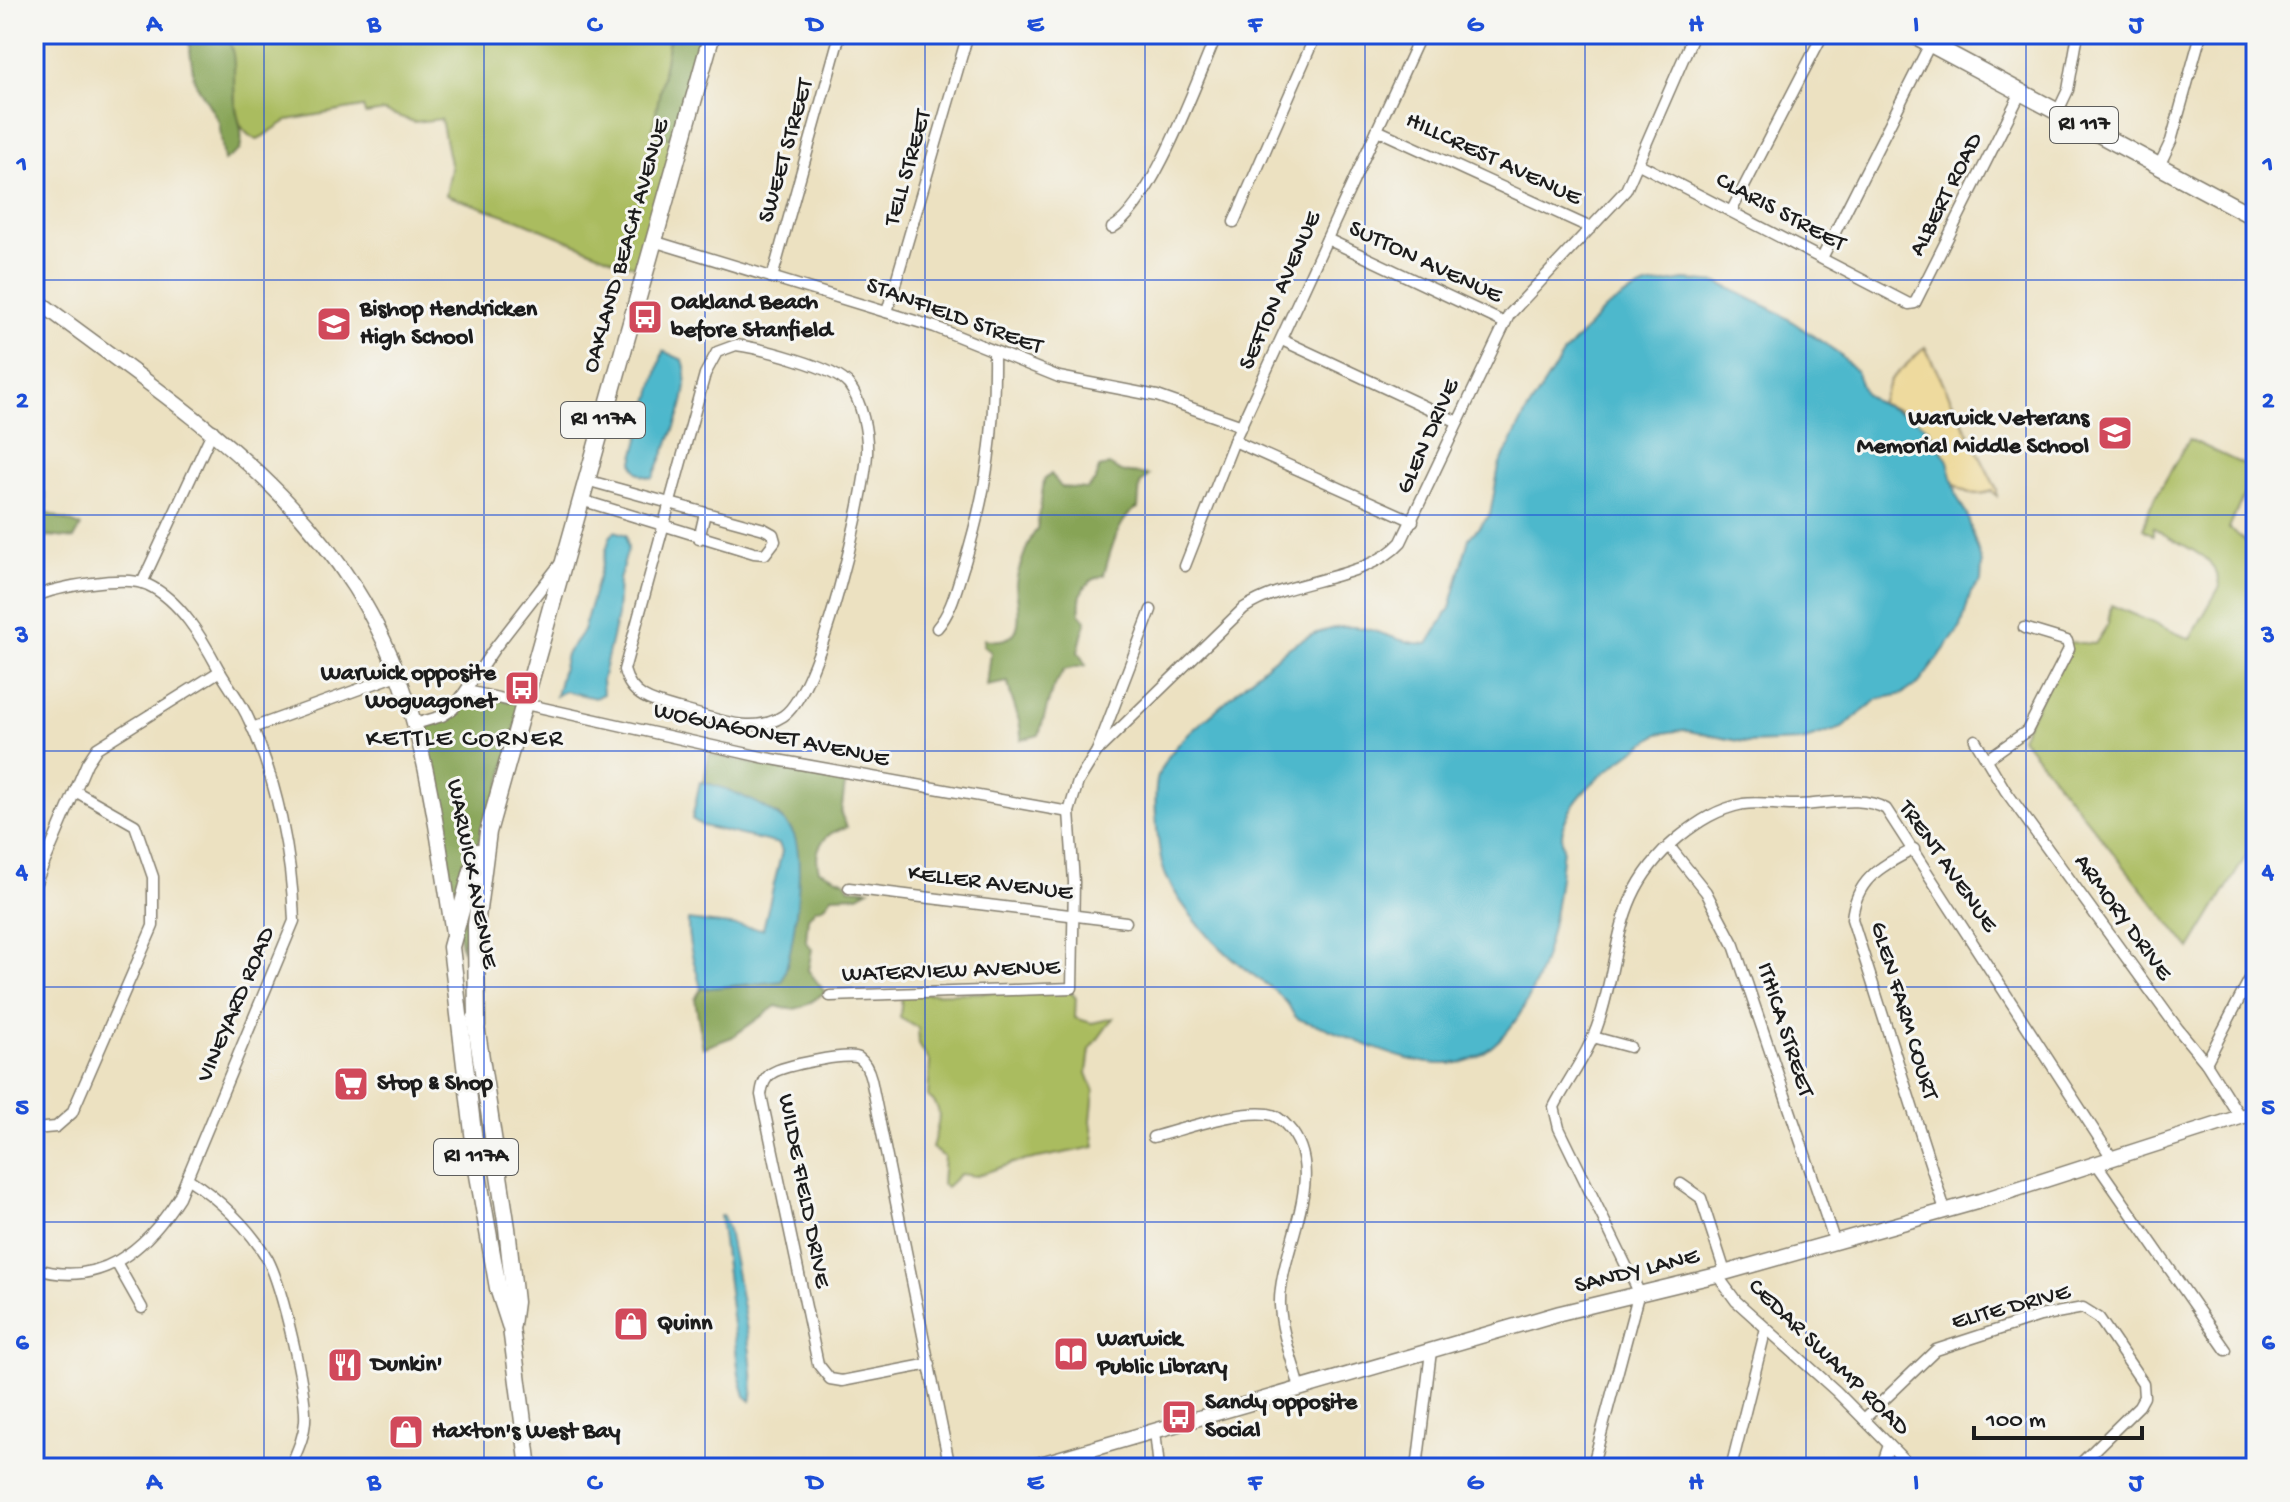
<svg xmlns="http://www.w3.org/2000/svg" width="2290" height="1502" font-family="'Gochi Hand',sans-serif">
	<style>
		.green { fill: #aabc5f; stroke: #636c3e; stroke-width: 2 }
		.forest { fill: #87a456; stroke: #526039; stroke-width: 2 }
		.sand { fill: #eeda9e; stroke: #857b5d; stroke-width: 2 }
		.water { fill: #4eb8cc; stroke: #356a74; stroke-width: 2 }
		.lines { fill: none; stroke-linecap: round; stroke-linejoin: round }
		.minor-casing { stroke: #847e6e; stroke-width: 13 }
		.secondary-casing { stroke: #847e6e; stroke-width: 17 }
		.primary-casing { stroke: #847e6e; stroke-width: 19 }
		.minor { stroke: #fff; stroke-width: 10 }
		.secondary { stroke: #fff; stroke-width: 14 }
		.primary { stroke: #fff; stroke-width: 16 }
		.grid { fill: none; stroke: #1d4ed8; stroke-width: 2; stroke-opacity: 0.55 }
		.labels { text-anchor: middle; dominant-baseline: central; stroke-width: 6; stroke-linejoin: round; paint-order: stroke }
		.shield { fill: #f6f6f2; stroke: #5d5d5c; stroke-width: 2 }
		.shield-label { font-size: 22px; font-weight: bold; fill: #1c1c1c }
		.street-label { font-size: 24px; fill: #1c1c1c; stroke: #f6f6f2 }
		.poi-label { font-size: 24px; font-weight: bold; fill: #1c1c1c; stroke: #f6f6f2; text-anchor: start }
		.neighbourhood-label { font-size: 26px; letter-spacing: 2px; fill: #1c1c1c; stroke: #f6f6f2 }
		.neatline { fill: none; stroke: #1d4ed8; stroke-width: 3 }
		.grid-label { font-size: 26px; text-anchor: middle; font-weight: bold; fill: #1d4ed8 }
	</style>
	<rect width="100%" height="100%" fill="#f6f6f2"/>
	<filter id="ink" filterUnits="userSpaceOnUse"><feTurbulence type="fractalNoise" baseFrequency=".0125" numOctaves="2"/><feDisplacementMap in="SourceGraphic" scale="16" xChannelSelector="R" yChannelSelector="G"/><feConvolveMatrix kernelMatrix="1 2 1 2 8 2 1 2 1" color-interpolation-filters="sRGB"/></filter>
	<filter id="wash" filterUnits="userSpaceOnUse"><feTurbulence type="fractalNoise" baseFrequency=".006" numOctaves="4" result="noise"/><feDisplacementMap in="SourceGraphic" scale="32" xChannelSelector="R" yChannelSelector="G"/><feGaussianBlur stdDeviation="1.8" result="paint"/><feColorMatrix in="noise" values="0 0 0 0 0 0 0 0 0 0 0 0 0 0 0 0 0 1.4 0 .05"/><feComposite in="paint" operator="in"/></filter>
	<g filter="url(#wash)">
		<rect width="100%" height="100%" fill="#ece1c1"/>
		<g class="green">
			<path d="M 225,34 L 670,34 L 652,135 L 680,140 L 644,268 L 622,263 L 519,220 L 446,195 L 451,169 L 441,119 L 414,122 L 384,111 L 365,114 L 363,107 L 288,120 L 257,140 C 219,124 245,64 225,34 Z"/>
			<path d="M 2189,439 L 2255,470 L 2229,528 L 2247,542 L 2256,530 L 2256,850 L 2251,848 L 2190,949 L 2021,737 L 2068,642 L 2095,644 L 2108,624 L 2111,605 L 2190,639 L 2220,586 C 2219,554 2174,544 2153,527 L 2153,535 L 2143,529 L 2150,507 Z"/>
			<path d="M 1070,991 L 1076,998 L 1075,1018 L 1092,1023 L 1113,1018 L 1090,1050 L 1087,1073 L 1094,1091 L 1091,1121 L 1095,1147 L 1013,1163 L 976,1176 L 960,1174 L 946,1187 L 942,1184 L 944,1157 L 932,1148 C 936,1130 947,1108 928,1097 L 930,1062 L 919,1045 L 918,1028 L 900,1018 L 902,994 Z"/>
		</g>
		<g class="forest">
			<path d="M 184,34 L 225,34 C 239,55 232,78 235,102 C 237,120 245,132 240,150 L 224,161 L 219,122 L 194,80 L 189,42 Z"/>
			<path d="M 670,34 L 711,34 L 680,140 L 652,135 Z"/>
			<path d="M 1109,465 L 1121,472 L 1149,475 L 1140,484 L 1138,508 C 1119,515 1109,556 1104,575 C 1084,581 1078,592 1080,614 L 1086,620 L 1078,652 L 1086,665 L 1064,670 L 1052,690 L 1039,735 L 1021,740 C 1022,719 1011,703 1008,682 L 987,686 L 991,652 L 983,645 L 984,639 C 1027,647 1019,615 1016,586 C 1015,577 1030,535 1037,530 L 1044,480 L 1051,474 L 1061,487 L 1087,489 L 1095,481 L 1099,468 Z"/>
			<path d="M 34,490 L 45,494 L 47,513 L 81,526 L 74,539 L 49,536 L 34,541 Z"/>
			<path d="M 464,694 L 522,703 L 484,846 L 462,951 L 420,729 L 441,720 Z"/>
			<path d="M 709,754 L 845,784 L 841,814 L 847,827 C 826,832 812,847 819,870 L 845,881 L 849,888 L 869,889 L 858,895 L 832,896 L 825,906 L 815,909 L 808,918 L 806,941 L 812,949 L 808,970 L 825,992 C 808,1005 797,1014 776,1006 L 732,1037 L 703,1048 L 695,999 L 701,989 L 782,981 C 795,944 809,843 778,815 L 704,782 Z"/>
		</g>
		<path class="sand" d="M 1925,347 L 1997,490 L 1997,496 L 1992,491 C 1949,508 1938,450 1918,423 C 1911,413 1891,408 1880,403 L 1891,379 Z"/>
		<g class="water">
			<path d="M 1685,280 L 1719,283 L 1778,312 L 1837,352 L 1856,371 L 1865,394 L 1874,401 L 1917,420 L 1929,430 L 1948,461 L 1957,497 L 1967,515 L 1982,564 L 1981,582 L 1971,592 L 1961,627 L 1920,682 L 1903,694 L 1878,699 L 1842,728 L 1802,741 L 1748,743 L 1683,730 L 1658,734 C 1625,758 1552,800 1563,848 C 1557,916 1542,1022 1476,1057 C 1435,1079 1364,1044 1326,1028 C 1317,1024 1305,1023 1297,1018 C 1292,1014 1291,1008 1287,1003 C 1276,990 1258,979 1245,969 C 1214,944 1185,914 1167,878 C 1158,861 1152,795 1158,776 C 1167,747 1205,721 1226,701 C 1256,674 1289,639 1330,629 C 1370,619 1390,644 1428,644 L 1450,608 L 1469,538 L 1490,515 L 1499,466 L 1525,415 L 1564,353 L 1604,310 L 1628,294 L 1646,286 Z"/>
			<path d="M 663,351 L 683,360 C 696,395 666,445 653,478 C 641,476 635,474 633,461 Z"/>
			<path d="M 615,531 L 626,535 L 628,549 L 619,580 L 617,616 L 602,680 L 603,694 L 595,698 L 565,691 L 556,696 L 566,654 L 583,631 L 610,537 Z"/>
			<path d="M 700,782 C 724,786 785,811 794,835 C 806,865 793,951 782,981 L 701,989 C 695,962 687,947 688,920 L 763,929 L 782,851 L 779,844 L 703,826 L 692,819 Z"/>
			<path d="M 720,1216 L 723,1216 L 728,1230 C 734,1265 759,1373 751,1401 L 745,1396 L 739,1375 Z"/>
		</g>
	</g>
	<g filter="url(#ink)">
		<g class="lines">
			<defs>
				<g id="minor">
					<path d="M 2058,111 L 2068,90 L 2078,34"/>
					<path d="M 1377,130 L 1591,228"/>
					<path d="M 1639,164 L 1909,304 L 1915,303 L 2021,92"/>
					<path d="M 2159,166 L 2171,141 L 2201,34"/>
					<path d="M 1732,210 L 1823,34"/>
					<path d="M 1234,222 L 1316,34"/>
					<path d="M 1112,228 C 1152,206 1197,80 1217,34"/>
					<path d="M 1327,239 L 1505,323"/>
					<path d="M 653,241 L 935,327 L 1059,377 L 1157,396 L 1242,426"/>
					<path d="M 1822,258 L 1930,44"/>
					<path d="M 772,278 L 840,34"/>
					<path d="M 887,312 L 968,34"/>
					<path d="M 1282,340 L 1458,422"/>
					<path d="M 736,345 C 759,348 835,367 849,385 C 862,402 868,433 867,454 C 864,501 820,692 783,716 C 751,737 711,716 678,709 C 652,702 631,697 624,670 L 705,374 L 717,352 Z"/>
					<path d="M 1234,441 L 1413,521"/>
					<path d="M 581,500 L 754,553 L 765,554 L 775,541 L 773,534 L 764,529 L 586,480"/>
					<path d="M 699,539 L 705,513"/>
					<path d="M 1185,566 L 1234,441 L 1421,34"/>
					<path d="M 142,583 L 213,430"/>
					<path d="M 34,597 C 56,587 126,574 148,585 C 180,600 202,638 218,668 C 227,685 241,701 249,720 C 277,780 292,856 294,921 L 179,1197 C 145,1251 99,1289 34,1268"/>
					<path d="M 937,628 C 952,611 957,586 964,565 C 988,487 995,432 994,351"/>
					<path d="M 467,691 L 766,758 L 1069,812"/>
					<path d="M 415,724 L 442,716 L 453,709 L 494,649 L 560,564"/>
					<path d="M 252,728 L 398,675"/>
					<path d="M 1975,740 L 2005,790 L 2178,1029 L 2206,1063 L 2240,1117"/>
					<path d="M 1097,751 L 1244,608 C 1289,578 1367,581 1401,542 L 1509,315 L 1626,190 L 1694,34"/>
					<path d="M 1987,759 L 2027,731 L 2069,649 L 2067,641 L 2024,628"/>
					<path d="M 1669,846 L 1706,892 L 1734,945 L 1834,1240"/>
					<path d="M 1914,849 C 1881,867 1856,878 1852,919 L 1945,1210"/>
					<path d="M 34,887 L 87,763 L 97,748 L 220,671"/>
					<path d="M 849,888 L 1126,922"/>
					<path d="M 830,996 L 1072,988 L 1074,882 L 1069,812 L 1078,782 L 1097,751 L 1151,610"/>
					<path d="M 1593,1037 L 1630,1047"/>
					<path d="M 2206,1063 L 2256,967"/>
					<path d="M 34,1129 L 56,1127 L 72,1113 L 153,926 L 153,877 L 135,825 L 75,791"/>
					<path d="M 1153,1137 C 1185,1129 1236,1110 1268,1114 C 1276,1115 1283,1121 1288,1127 C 1331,1173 1278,1252 1280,1305 C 1281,1332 1293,1362 1300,1388"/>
					<path d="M 2096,1163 L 2226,1350"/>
					<path d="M 187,1178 C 217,1197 251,1229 268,1260 C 282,1287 307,1392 305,1421 C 304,1438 296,1453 290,1468"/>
					<path d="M 1681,1184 L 1701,1198 L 1725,1272"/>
					<path d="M 116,1262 L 142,1308"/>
					<path d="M 1717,1275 L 1736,1301 L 1836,1391 L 1912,1468"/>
					<path d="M 930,1364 L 842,1381 L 830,1379 L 818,1364 L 761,1095 C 762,1086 764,1078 772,1073 C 783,1066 848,1052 859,1058 C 866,1063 869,1071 871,1079 L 950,1468"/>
					<path d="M 1864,1419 L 1936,1350 L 2040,1316 L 2083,1308 L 2099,1318 L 2143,1383 L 2144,1397 L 2139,1406 L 2076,1468"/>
					<path d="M 1155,1431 L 1159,1468"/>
					<path d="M 1417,1468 L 1431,1351"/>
					<path d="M 1592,1468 L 1639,1292 L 1559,1128 L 1554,1107 C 1569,1078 1589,1053 1599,1021 C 1623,946 1612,893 1679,837 C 1699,821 1718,809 1743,804 C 1761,801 1779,806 1798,805 C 1827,805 1860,794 1886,809 L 2112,1158"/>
					<path d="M 1731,1468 L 1766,1328"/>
					<path d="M 1881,1468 L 1889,1445"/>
				</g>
				<g id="secondary">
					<path d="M 34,298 C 187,414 345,506 407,700 C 432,776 440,855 453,933"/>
					<path d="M 1027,1468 L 1560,1313 L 1717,1275 L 1980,1201 L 2256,1112"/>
				</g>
				<g id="primary">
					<path d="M 1912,34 L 2256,218"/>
					<path d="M 477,852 L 451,947 L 478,1175 L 498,1288 L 511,1328 L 529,1468"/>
					<path d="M 475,1019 L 507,1228 L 515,1302 L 512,1325"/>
					<path d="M 477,1026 L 476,925 L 488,832 L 712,34"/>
				</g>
			</defs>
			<use href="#minor" class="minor-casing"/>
			<use href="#secondary" class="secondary-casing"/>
			<use href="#primary" class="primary-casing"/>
			<use href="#minor" class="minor"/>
			<use href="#secondary" class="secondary"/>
			<use href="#primary" class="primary"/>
		</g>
	</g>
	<path class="grid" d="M 264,34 L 264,1468M 484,34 L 484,1468M 705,34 L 705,1468M 925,34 L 925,1468M 1145,34 L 1145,1468M 1365,34 L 1365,1468M 1585,34 L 1585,1468M 1806,34 L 1806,1468M 2026,34 L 2026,1468M 34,280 L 2256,280M 34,515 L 2256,515M 34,751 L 2256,751M 34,987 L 2256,987M 34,1222 L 2256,1222"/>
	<defs>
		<symbol id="bus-square" viewBox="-11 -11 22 22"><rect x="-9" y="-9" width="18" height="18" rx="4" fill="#d1495b" stroke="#f6f6f2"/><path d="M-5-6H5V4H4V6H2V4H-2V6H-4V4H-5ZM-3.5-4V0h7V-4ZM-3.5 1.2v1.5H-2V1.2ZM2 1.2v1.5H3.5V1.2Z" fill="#fff"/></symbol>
		<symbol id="school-square" viewBox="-11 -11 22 22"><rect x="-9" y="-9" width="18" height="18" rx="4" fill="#d1495b" stroke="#f6f6f2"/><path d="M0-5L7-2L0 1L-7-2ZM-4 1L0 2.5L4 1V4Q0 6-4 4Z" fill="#fff"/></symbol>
		<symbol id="supermarket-square" viewBox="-11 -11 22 22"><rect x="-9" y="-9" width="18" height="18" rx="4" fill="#d1495b" stroke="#f6f6f2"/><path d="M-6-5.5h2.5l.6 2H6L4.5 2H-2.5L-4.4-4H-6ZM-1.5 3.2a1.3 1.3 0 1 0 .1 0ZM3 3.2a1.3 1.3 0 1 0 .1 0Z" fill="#fff"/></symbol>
		<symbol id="shop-square" viewBox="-11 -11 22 22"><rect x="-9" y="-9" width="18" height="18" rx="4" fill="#d1495b" stroke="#f6f6f2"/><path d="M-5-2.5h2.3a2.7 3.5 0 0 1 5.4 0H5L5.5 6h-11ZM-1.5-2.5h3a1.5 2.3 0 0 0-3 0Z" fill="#fff"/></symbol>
		<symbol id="library-square" viewBox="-11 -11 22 22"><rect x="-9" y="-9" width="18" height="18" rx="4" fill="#d1495b" stroke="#f6f6f2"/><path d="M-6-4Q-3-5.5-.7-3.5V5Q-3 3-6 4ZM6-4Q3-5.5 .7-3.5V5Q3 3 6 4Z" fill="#fff"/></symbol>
		<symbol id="restaurant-square" viewBox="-11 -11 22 22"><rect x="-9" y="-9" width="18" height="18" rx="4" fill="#d1495b" stroke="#f6f6f2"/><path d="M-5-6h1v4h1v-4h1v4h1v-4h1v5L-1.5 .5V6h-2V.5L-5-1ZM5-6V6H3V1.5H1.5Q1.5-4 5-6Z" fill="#fff"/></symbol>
	</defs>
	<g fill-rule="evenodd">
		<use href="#bus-square" x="625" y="297" width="40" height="40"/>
		<use href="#school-square" x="314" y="304" width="40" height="40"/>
		<use href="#school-square" x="2095" y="413" width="40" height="40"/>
		<use href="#bus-square" x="502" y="668" width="40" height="40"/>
		<use href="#supermarket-square" x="331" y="1064" width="40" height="40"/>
		<use href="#shop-square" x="611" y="1304" width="40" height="40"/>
		<use href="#library-square" x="1051" y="1334" width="40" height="40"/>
		<use href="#restaurant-square" x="325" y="1345" width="40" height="40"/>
		<use href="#bus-square" x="1159" y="1397" width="40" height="40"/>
		<use href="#shop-square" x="386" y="1412" width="40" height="40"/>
	</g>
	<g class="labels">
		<g class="shield">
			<rect x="2050" y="107" width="68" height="36" rx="6"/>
			<rect x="561" y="402" width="84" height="36" rx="6"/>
			<rect x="434" y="1139" width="84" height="36" rx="6"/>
		</g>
		<g class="shield-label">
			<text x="2084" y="125">RI 117</text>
			<text x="603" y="420">RI 117A</text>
			<text x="476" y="1157">RI 117A</text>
		</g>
		<g class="street-label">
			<text transform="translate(787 151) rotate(-74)">SWEET STREET</text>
			<text transform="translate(1493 160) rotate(25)">HILLCREST AVENUE</text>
			<text transform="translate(909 168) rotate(-74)">TELL STREET</text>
			<text transform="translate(1947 195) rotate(-63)">ALBERT ROAD</text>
			<text transform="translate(1780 213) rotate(28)">CLARIS STREET</text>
			<text transform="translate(627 246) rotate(-74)">OAKLAND BEACH AVENUE</text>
			<text transform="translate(1425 263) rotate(25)">SUTTON AVENUE</text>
			<text transform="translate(1281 291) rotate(-66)">SEFTON AVENUE</text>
			<text transform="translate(954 317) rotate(20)">STANFIELD STREET</text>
			<text transform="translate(1429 437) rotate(-66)">GLEN DRIVE</text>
			<text transform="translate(771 736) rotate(12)">WOGUAGONET AVENUE</text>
			<text transform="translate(1947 867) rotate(55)">TRENT AVENUE</text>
			<text transform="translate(471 874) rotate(79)">WARWICK AVENUE</text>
			<text transform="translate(990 884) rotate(7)">KELLER AVENUE</text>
			<text transform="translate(2122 918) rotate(54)">ARMORY DRIVE</text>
			<text transform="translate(951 972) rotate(-2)">WATERVIEW AVENUE</text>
			<text transform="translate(237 1005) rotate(-67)">VINEYARD ROAD</text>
			<text transform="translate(1903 1011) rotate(73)">GLEN FARM COURT</text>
			<text transform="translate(1784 1030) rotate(72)">ITHICA STREET</text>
			<text transform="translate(803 1191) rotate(79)">WILDE FIELD DRIVE</text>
			<text transform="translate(1637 1272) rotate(-14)">SANDY LANE</text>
			<text transform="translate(2011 1308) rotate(-15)">ELITE DRIVE</text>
			<text transform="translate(1828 1358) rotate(44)">CEDAR SWAMP ROAD</text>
		</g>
		<g class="poi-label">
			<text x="671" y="303">Oakland Beach<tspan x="671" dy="28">before Stanfield</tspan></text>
			<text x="360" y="310">Bishop Hendricken<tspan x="360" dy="28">High School</tspan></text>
			<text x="2089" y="419" text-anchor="end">Warwick Veterans<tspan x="2089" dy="28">Memorial Middle School</tspan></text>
			<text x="496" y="674" text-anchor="end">Warwick opposite<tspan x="496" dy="28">Woguagonet</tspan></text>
			<text x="377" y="1084">Stop &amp; Shop</text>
			<text x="657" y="1324">Quinn</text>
			<text x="1097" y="1340">Warwick<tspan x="1097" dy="28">Public Library</tspan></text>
			<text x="371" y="1365">Dunkin'</text>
			<text x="1205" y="1403">Sandy opposite<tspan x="1205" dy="28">Social</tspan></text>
			<text x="432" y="1432">Haxton's West Bay</text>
		</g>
		<g class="neighbourhood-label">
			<text x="465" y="740">KETTLE CORNER</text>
		</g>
	</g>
	<rect width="2290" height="1502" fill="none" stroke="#f6f6f2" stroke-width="88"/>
	<path d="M1974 1426v12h168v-12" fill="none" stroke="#1c1c1c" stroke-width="4"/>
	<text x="1986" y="1426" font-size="24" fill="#1c1c1c" stroke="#f6f6f2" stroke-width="6" paint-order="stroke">100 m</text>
	<rect x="44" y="44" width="2202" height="1414" class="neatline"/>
	<g class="grid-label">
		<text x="154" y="31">A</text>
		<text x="374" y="31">B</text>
		<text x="594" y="31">C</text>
		<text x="815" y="31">D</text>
		<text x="1035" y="31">E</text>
		<text x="1255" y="31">F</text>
		<text x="1475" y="31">G</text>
		<text x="1696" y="31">H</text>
		<text x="1916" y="31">I</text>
		<text x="2136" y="31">J</text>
		<text x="22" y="171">1</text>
		<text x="2268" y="171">1</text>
		<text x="22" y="407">2</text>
		<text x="2268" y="407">2</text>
		<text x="22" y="642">3</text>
		<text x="2268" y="642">3</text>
		<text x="22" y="878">4</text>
		<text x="2268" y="878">4</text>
		<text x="22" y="1114">5</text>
		<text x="2268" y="1114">5</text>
		<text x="22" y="1349">6</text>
		<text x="2268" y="1349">6</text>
		<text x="154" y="1489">A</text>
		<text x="374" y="1489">B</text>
		<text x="594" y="1489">C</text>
		<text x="815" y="1489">D</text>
		<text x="1035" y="1489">E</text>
		<text x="1255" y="1489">F</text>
		<text x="1475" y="1489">G</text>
		<text x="1696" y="1489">H</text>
		<text x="1916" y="1489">I</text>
		<text x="2136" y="1489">J</text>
	</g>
</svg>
